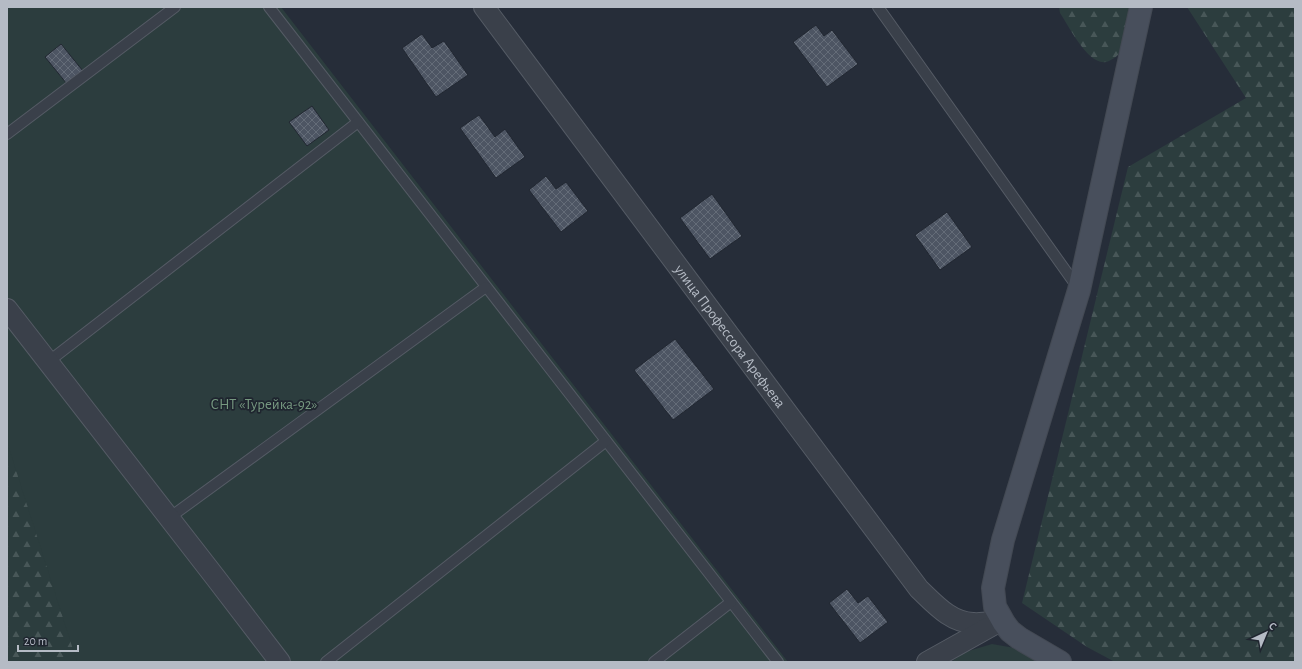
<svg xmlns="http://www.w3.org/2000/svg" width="1302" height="669" font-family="'Alegreya Sans',sans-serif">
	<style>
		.forest { fill: url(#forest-firs) }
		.garden { fill: #2c3d3e }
		.building { fill: url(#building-cross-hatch); stroke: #212731 }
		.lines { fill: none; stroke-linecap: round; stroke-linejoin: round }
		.lane-casing { stroke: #555b65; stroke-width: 12 }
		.street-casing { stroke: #555b65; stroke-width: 22 }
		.secondary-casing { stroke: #434953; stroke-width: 24 }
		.lane { stroke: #3a404a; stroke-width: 10 }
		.street { stroke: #3a404a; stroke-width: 20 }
		.secondary { stroke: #484f5c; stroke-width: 22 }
		.labels { text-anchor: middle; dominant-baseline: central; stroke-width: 3.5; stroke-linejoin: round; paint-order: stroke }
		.street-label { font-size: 15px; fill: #b5bbc5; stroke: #1f252f }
		.park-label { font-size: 15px; fill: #769880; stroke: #1f252f }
	</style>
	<defs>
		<pattern id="forest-firs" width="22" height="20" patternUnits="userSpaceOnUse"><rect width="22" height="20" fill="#2c3d3e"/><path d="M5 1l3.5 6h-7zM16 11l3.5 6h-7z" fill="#485758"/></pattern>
		<pattern id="building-cross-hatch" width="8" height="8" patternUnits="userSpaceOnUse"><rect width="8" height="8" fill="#4d5563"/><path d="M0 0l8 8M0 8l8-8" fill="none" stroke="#646c78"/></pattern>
	</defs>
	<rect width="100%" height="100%" fill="#262d39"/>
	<g class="forest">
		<path d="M 1059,7 L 1133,7 C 1130,20 1127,37 1122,49 C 1119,55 1115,58 1109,61 C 1090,70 1069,26 1060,13 Z"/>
		<path d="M 1187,7 L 1295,7 L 1295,662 L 1115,662 L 1087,647 L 1022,603 L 1128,167 L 1246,98 Z"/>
		<path d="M 7,405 L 107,662 L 7,662 Z"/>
	</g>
	<g class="garden">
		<path d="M 7,7 L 281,7 L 788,662 L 77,662 L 7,442 Z"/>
		<path d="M 992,644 L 1015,648 L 1038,662 L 951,662 L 965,652 Z"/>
	</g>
	<g class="building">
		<path d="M 816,25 L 824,36 L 832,30 L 858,64 L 827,87 L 793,42 Z"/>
		<path d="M 422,34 L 432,48 L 444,41 L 468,75 L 436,97 L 402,48 Z"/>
		<path d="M 61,44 L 83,71 L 67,84 L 45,57 Z"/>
		<path d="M 312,106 L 329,130 L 307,146 L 289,122 Z"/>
		<path d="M 479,115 L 495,137 L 505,129 L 525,157 L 496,178 L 460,128 Z"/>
		<path d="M 546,176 L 556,189 L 566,182 L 588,211 L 561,232 L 529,190 Z"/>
		<path d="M 712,194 L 742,236 L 710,259 L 680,218 Z"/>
		<path d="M 947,212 L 972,247 L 940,270 L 915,235 Z"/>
		<path d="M 675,339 L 714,389 L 673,420 L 634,370 Z"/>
		<path d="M 847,589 L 858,603 L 868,596 L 888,622 L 860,643 L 829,603 Z"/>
	</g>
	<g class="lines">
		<defs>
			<g id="lane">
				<path d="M 269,7 L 778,662"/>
				<path d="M 878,7 L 1078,288"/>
				<path d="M 7,134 L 175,7"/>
				<path d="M 48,362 L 358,122"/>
				<path d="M 169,518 L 486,287"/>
				<path d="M 326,662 L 606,441"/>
				<path d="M 654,662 L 731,602"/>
			</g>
			<g id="street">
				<path id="s1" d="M 484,7 L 919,589 C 935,604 950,622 973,623 C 982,624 993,621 1002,620"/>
				<path d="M 7,309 L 215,577 L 280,662"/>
				<path d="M 927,662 L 995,624"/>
			</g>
			<path id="secondary" d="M 1060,662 L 1019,638 L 1010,631 L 1004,623 L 995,607 L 993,588 L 1003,540 L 1079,290 L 1141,7"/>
		</defs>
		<use href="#lane" class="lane-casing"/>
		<use href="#street" class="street-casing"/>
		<use href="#secondary" class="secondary-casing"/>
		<use href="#lane" class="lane"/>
		<use href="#street" class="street"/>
		<use href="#secondary" class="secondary"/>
	</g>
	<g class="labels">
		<g class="street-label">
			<text stroke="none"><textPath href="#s1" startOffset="411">улица Профессора Арефьева</textPath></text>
		</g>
		<g class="park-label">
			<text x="264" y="404">СНТ «Турейка-92»</text>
		</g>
	</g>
	<rect width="1302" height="669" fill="none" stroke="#b5bbc5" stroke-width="16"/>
	<g transform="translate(1266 633) rotate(44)" stroke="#1f252f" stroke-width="3" paint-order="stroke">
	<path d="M0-3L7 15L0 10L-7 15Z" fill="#b5bbc5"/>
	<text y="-6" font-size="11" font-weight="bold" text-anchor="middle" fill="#b5bbc5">С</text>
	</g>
	<path d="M18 645v6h60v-6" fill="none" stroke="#b5bbc5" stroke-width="2"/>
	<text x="24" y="645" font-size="12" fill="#b5bbc5" stroke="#1f252f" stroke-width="3" paint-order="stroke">20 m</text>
</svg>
